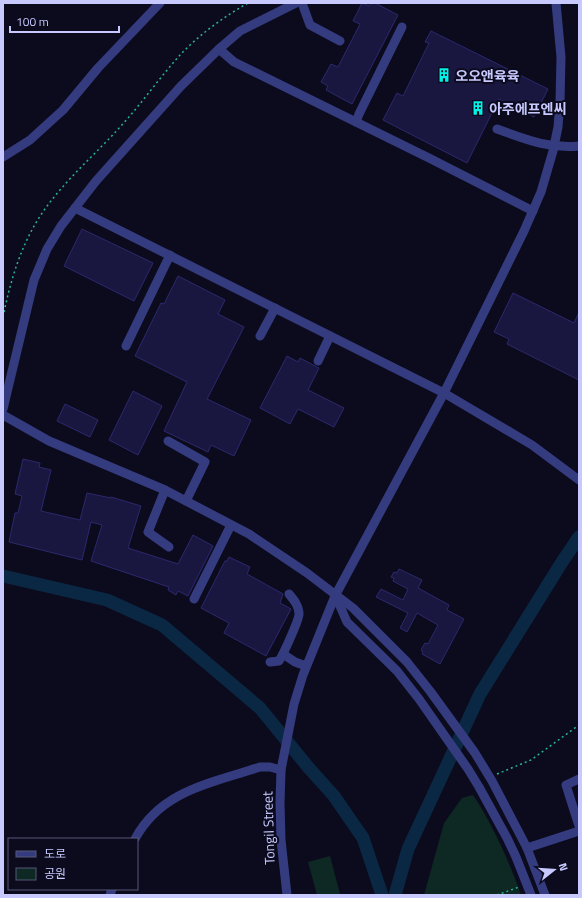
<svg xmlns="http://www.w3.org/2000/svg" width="582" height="898" font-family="'Titillium Web','Noto Sans KR',sans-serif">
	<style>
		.green { fill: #0e2824 }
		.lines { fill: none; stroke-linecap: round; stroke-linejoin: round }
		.river { stroke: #0a2843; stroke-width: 13 }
		.building { fill: #191740; stroke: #2c286d }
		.path { stroke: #28b397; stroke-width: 1.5; stroke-dasharray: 2 3; stroke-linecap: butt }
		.minor { stroke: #343c7f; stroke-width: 9 }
		.labels { text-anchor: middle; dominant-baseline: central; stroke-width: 4; stroke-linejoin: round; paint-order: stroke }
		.poi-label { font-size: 14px; font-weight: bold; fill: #c8caff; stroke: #0c0b1e; text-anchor: start }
		.street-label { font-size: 14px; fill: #c8caff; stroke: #0c0b1e }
	</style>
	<rect width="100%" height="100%" fill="#0c0b1e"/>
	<g class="green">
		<path d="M 473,795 C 492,823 510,863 521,895 L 424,895 L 444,823 L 462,798 Z"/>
		<path d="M 330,856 L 340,894 L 317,895 L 308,862 Z"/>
	</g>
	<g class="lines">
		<g class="river">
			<path d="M 3,576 L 107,600 L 162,625 L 260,708 L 308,767 L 334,796 L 363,838 L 382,895"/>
			<path d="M 395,895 L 408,849 L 480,694 L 562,562 L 579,537"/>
		</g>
	</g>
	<g class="building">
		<path d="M 362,3 L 369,6 L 371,3 L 375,3 L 398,15 L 352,104 L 326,90 L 328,86 L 321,82 L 331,64 L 338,67 L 360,24 L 353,21 Z"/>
		<path d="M 431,31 L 548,89 L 534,117 L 499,99 L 467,163 L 383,120 L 397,93 L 403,96 L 429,43 L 425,42 Z"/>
		<path d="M 82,229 L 153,263 L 134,301 L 64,266 Z"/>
		<path d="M 178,276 L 225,300 L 218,314 L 244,327 L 207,399 L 251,420 L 234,456 L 211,445 L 208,452 L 164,431 L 187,382 L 135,356 L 161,303 L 164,304 Z"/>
		<path d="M 513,293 L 574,323 L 579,312 L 579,380 L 507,344 L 509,339 L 494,332 Z"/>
		<path d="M 287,356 L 298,362 L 300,358 L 319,368 L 308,390 L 344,408 L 334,427 L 298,409 L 290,424 L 260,408 Z"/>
		<path d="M 133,391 L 162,406 L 138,455 L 109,440 Z"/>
		<path d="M 65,404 L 98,420 L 90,437 L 57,421 Z"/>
		<path d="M 23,459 L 40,463 L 39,467 L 51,470 L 41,511 L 80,520 L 87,493 L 111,498 L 111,497 L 141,506 L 128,548 L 178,564 L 193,535 L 213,546 L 188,596 L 178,591 L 176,595 L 168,590 L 169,587 L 91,561 L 102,525 L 91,522 L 82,560 L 9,542 L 15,513 L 18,513 L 22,496 L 15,494 Z"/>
		<path d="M 229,557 L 250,567 L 247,574 L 283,594 L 280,603 L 291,609 L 266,656 L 224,633 L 229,623 L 201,608 L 225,561 L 227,561 Z"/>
		<path d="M 399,569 L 422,580 L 418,588 L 449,605 L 447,610 L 464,619 L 440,664 L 422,654 L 423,652 L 421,650 L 425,643 L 428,644 L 438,625 L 417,613 L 407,632 L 400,628 L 408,613 L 376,597 L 381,589 L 403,600 L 408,589 L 393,581 L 394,578 L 391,577 L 394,572 L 397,573 Z"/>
	</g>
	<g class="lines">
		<g class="path">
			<path d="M 3,317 C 10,283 19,251 37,221 C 59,185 93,157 121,126 C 142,103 160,77 181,54 C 200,34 225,16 248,3"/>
			<path d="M 497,774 L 531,760 L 579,725"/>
			<path d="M 497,895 L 519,887"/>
		</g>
		<g class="minor">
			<path d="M 302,3 L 310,25 L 340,41"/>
			<path d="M 219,49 L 234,62 L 429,158 L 533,211"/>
			<path d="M 356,122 L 359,114 L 402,27"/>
			<path d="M 497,129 C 525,139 548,149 579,146"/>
			<path d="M 3,157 L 30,140 L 63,110 L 98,68 L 160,3"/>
			<path d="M 75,208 L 444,393 L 532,445 L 579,480"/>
			<path d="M 260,336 L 275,308"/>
			<path d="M 126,346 L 170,255"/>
			<path d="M 318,361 L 330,336"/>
			<path d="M 3,409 L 34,280 L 47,249 L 61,226 L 96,181 L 181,86 L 219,49 L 240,31 L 296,3"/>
			<path d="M 3,415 L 49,441 L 165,490 L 249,534 L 307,573 L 353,608 L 407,662 L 430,691 L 475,753 L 492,781 L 527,848 L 545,895"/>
			<path d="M 168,441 L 205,462 L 186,501"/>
			<path d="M 165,490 L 148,532 L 169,547"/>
			<path d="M 336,597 L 347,622 L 397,671 L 419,699 L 468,769 L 479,787 L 507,838 L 516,857 L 531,895"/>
			<path d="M 194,599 L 231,525"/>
			<path d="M 283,654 L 295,662 L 306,666"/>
			<path d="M 270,662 L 279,661 C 283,655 299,620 299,614 C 299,606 294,600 289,594"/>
			<path d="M 579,779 L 566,785 L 579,826"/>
			<path d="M 135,839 C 161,790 212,783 260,767 L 270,767 L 281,770"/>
			<path d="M 527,848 L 579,831"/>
			<path d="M 110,895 L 112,889"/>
			<path d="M 287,895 L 281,840 L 280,803 L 281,770 L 294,704 L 303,675 L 335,596 L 444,393 L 524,231 L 541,192 L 553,151 L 558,127 L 560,102 L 561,57 L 556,3"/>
		</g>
	</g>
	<defs>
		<symbol id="building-bare" viewBox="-9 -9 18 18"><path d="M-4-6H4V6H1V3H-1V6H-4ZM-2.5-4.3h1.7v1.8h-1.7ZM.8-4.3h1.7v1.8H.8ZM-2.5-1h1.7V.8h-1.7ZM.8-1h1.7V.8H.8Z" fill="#00f3e9" stroke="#0c0b1e" stroke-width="2.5" paint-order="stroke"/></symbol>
	</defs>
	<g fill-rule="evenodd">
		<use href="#building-bare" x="434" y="65" width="20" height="20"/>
		<use href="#building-bare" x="468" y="98" width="20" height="20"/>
	</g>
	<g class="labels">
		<g class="poi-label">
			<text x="455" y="75">오오앤육육</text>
			<text x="489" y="108">아주에프엔씨</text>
		</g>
		<g class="street-label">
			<text transform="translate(268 828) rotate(-92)">Tongil Street</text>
		</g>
	</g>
	<rect width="582" height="898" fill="none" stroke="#c8caff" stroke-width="8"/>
	<rect x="8" y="838" width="130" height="52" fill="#0c0b1e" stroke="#575778"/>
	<rect x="16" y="851" width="20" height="6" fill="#343c7f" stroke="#575778"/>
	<text x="44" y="858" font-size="12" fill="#c8caff">도로</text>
	<rect x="16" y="868" width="20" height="12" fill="#0e2824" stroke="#575778"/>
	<text x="44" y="878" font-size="12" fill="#c8caff">공원</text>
	<g transform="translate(554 870) rotate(73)" stroke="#0c0b1e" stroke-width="3" paint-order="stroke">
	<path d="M0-3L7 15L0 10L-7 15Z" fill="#c8caff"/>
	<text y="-6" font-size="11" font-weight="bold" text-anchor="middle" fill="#c8caff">N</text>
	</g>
	<path d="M10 26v6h109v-6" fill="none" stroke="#c8caff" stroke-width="2"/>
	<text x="16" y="26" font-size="12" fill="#c8caff" stroke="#0c0b1e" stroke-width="3" paint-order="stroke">100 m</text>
</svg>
